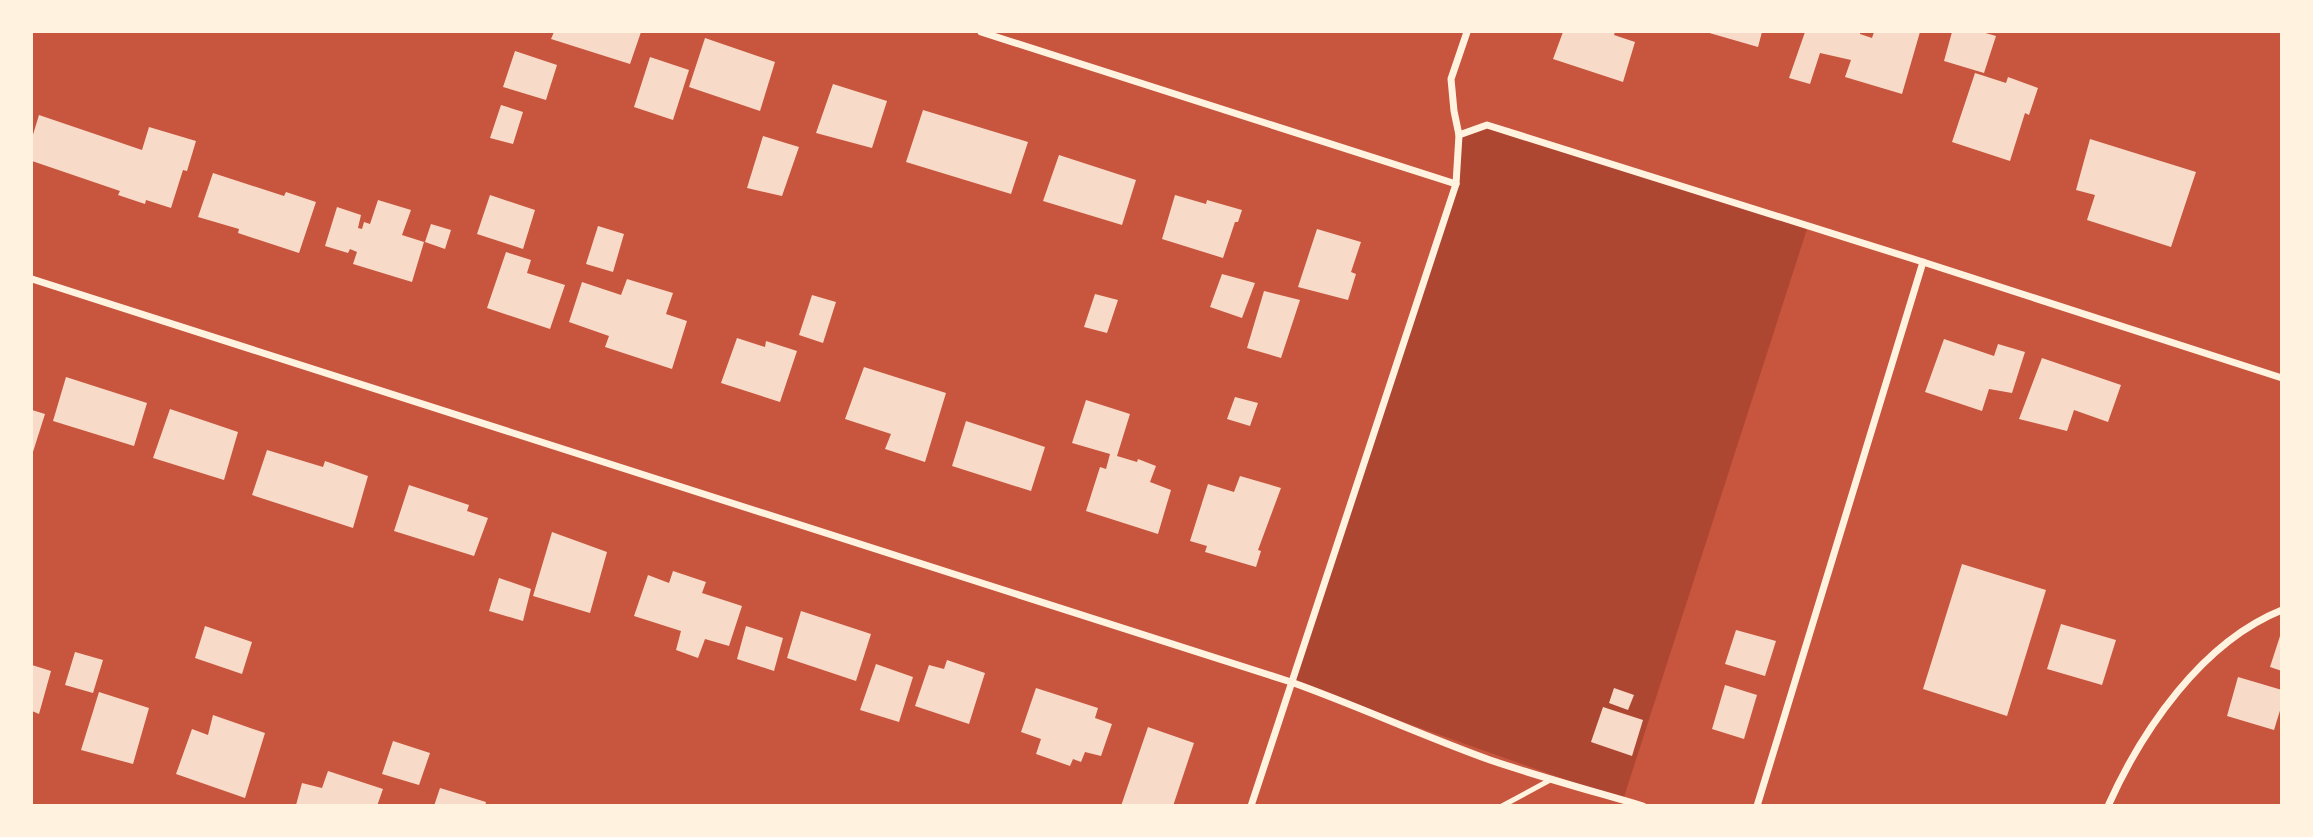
<svg xmlns="http://www.w3.org/2000/svg" width="2313" height="837" font-family="'Roboto Condensed',sans-serif">
	<style>
		.green { fill: #ae4732 }
		.building { fill: #f7dbc8 }
		.lines { fill: none; stroke-linecap: round; stroke-linejoin: round }
		.service { stroke: #fff3e0; stroke-width: 5 }
		.minor { stroke: #fff3e0; stroke-width: 7 }
	</style>
	<rect width="100%" height="100%" fill="#c8553d"/>
	<path class="green" d="M 1487,125 L 1808,226 L 1623,800 L 1291,682 L 1456,184 L 1459,135 Z"/>
	<g class="building">
		<path d="M 554,32 L 641,32 L 630,64 L 551,39 Z"/>
		<path d="M 1563,32 L 1615,32 L 1614,35 L 1635,42 L 1623,82 L 1553,59 Z"/>
		<path d="M 1706,32 L 1762,32 L 1758,47 Z"/>
		<path d="M 1805,32 L 1860,32 L 1860,34 L 1872,38 L 1874,32 L 1920,32 L 1902,94 L 1845,77 L 1851,60 L 1820,53 L 1810,84 L 1789,78 Z"/>
		<path d="M 1952,32 L 1982,32 L 1996,36 L 1984,73 L 1944,61 Z"/>
		<path d="M 705,38 L 775,62 L 760,111 L 689,87 Z"/>
		<path d="M 515,51 L 557,65 L 546,100 L 503,87 Z"/>
		<path d="M 650,57 L 689,70 L 673,120 L 634,107 Z"/>
		<path d="M 1975,73 L 2006,83 L 2008,77 L 2038,88 L 2029,115 L 2025,113 L 2010,161 L 1952,142 Z"/>
		<path d="M 833,84 L 887,101 L 872,148 L 816,133 Z"/>
		<path d="M 501,105 L 523,112 L 513,144 L 490,138 Z"/>
		<path d="M 923,110 L 1028,142 L 1011,194 L 906,162 Z"/>
		<path d="M 39,115 L 142,150 L 149,127 L 196,141 L 187,171 L 183,170 L 171,208 L 146,200 L 145,204 L 118,195 L 120,191 L 32,161 L 32,138 Z"/>
		<path d="M 763,136 L 799,147 L 782,196 L 747,188 Z"/>
		<path d="M 2090,139 L 2196,172 L 2171,247 L 2087,220 L 2095,195 L 2076,190 Z"/>
		<path d="M 1059,155 L 1136,180 L 1122,225 L 1043,201 Z"/>
		<path d="M 213,173 L 284,196 L 286,192 L 316,202 L 299,253 L 238,233 L 239,229 L 198,217 Z"/>
		<path d="M 490,195 L 535,210 L 523,249 L 477,234 Z"/>
		<path d="M 1175,195 L 1206,204 L 1207,200 L 1242,210 L 1238,222 L 1235,222 L 1223,258 L 1162,239 Z"/>
		<path d="M 378,200 L 411,210 L 402,235 L 424,242 L 412,282 L 353,264 L 357,252 L 350,249 L 348,253 L 325,246 L 337,207 L 361,215 L 358,228 L 362,229 L 364,222 L 370,224 Z"/>
		<path d="M 431,224 L 451,230 L 445,249 L 425,242 Z"/>
		<path d="M 598,226 L 624,234 L 613,272 L 586,264 Z"/>
		<path d="M 1317,229 L 1361,242 L 1351,272 L 1356,274 L 1348,300 L 1298,287 Z"/>
		<path d="M 506,252 L 531,260 L 527,273 L 565,285 L 550,329 L 487,308 Z"/>
		<path d="M 1222,274 L 1255,283 L 1242,318 L 1210,307 Z"/>
		<path d="M 627,279 L 673,293 L 666,314 L 687,321 L 672,369 L 605,347 L 609,336 L 569,322 L 582,282 L 621,295 Z"/>
		<path d="M 1264,291 L 1300,300 L 1281,358 L 1247,348 Z"/>
		<path d="M 1095,294 L 1118,300 L 1107,333 L 1084,327 Z"/>
		<path d="M 812,295 L 836,302 L 823,343 L 799,335 Z"/>
		<path d="M 737,338 L 765,347 L 766,341 L 797,351 L 780,402 L 721,383 Z"/>
		<path d="M 1944,339 L 1994,356 L 1998,344 L 2025,352 L 2012,393 L 1989,389 L 1982,411 L 1925,392 Z"/>
		<path d="M 2042,358 L 2121,385 L 2108,422 L 2074,410 L 2067,431 L 2019,419 Z"/>
		<path d="M 864,367 L 946,393 L 925,462 L 885,449 L 891,434 L 845,419 Z"/>
		<path d="M 66,377 L 147,403 L 134,446 L 53,421 Z"/>
		<path d="M 1235,397 L 1258,403 L 1250,426 L 1227,419 Z"/>
		<path d="M 1086,400 L 1130,414 L 1117,456 L 1137,462 L 1138,459 L 1156,466 L 1150,482 L 1171,490 L 1158,534 L 1086,511 L 1100,467 L 1106,469 L 1110,454 L 1072,443 Z"/>
		<path d="M 170,409 L 238,432 L 224,480 L 153,458 Z"/>
		<path d="M 32,410 L 45,414 L 32,455 Z"/>
		<path d="M 966,421 L 1045,447 L 1031,491 L 952,466 Z"/>
		<path d="M 267,450 L 323,467 L 325,461 L 368,476 L 353,528 L 252,495 Z"/>
		<path d="M 1240,476 L 1281,488 L 1258,550 L 1261,551 L 1256,567 L 1205,552 L 1207,546 L 1190,541 L 1208,484 L 1234,492 Z"/>
		<path d="M 409,485 L 469,505 L 467,511 L 488,518 L 474,556 L 394,531 Z"/>
		<path d="M 552,532 L 607,552 L 590,613 L 533,596 Z"/>
		<path d="M 1962,564 L 2046,590 L 2007,716 L 1923,689 Z"/>
		<path d="M 673,571 L 706,582 L 702,593 L 742,606 L 729,646 L 705,639 L 698,658 L 676,650 L 681,631 L 634,616 L 648,575 L 669,583 Z"/>
		<path d="M 499,578 L 531,589 L 523,621 L 489,611 Z"/>
		<path d="M 801,611 L 871,634 L 856,681 L 787,658 Z"/>
		<path d="M 2061,624 L 2116,640 L 2102,685 L 2047,669 Z"/>
		<path d="M 205,626 L 252,642 L 242,674 L 195,658 Z"/>
		<path d="M 746,626 L 783,638 L 774,671 L 737,659 Z"/>
		<path d="M 1736,630 L 1776,641 L 1765,676 L 1725,664 Z"/>
		<path d="M 2281,633 L 2282,633 L 2282,671 L 2270,667 Z"/>
		<path d="M 75,652 L 103,660 L 93,693 L 65,685 Z"/>
		<path d="M 947,660 L 985,673 L 969,724 L 915,706 L 929,665 L 944,669 Z"/>
		<path d="M 876,664 L 913,677 L 899,722 L 860,710 Z"/>
		<path d="M 32,665 L 51,671 L 39,714 L 32,711 Z"/>
		<path d="M 2238,677 L 2282,690 L 2282,704 L 2274,730 L 2227,716 Z"/>
		<path d="M 1725,685 L 1757,695 L 1744,739 L 1712,729 Z"/>
		<path d="M 1036,688 L 1098,708 L 1095,718 L 1112,724 L 1101,756 L 1085,752 L 1081,762 L 1073,759 L 1070,766 L 1036,754 L 1041,739 L 1021,732 Z"/>
		<path d="M 1614,688 L 1634,695 L 1628,710 L 1609,703 Z"/>
		<path d="M 99,692 L 149,708 L 133,764 L 81,750 Z"/>
		<path d="M 1603,707 L 1643,720 L 1632,756 L 1591,742 Z"/>
		<path d="M 213,715 L 265,733 L 245,798 L 176,774 L 192,729 L 208,735 Z"/>
		<path d="M 1148,727 L 1194,743 L 1173,806 L 1121,806 Z"/>
		<path d="M 393,741 L 430,753 L 419,785 L 382,774 Z"/>
		<path d="M 328,771 L 383,789 L 377,806 L 296,805 L 302,783 L 322,788 Z"/>
		<path d="M 440,788 L 486,802 L 485,806 L 434,806 Z"/>
	</g>
	<g class="lines">
		<path class="service" d="M 1502,806 L 1552,779"/>
		<g class="minor">
			<path d="M 981,32 L 1456,184"/>
			<path d="M 1459,135 L 1487,125 L 1923,262 L 2282,378"/>
			<path d="M 32,279 L 1291,682 C 1358,706 1423,736 1490,760 C 1540,777 1592,791 1643,806"/>
			<path d="M 1251,806 L 1456,184 L 1459,135 L 1454,111 L 1451,79 L 1467,32"/>
			<path d="M 1757,806 L 1923,262"/>
			<path d="M 2108,806 C 2142,730 2202,642 2282,610"/>
		</g>
	</g>
	<rect width="2313" height="837" fill="none" stroke="#fff3e0" stroke-width="66"/>
</svg>
